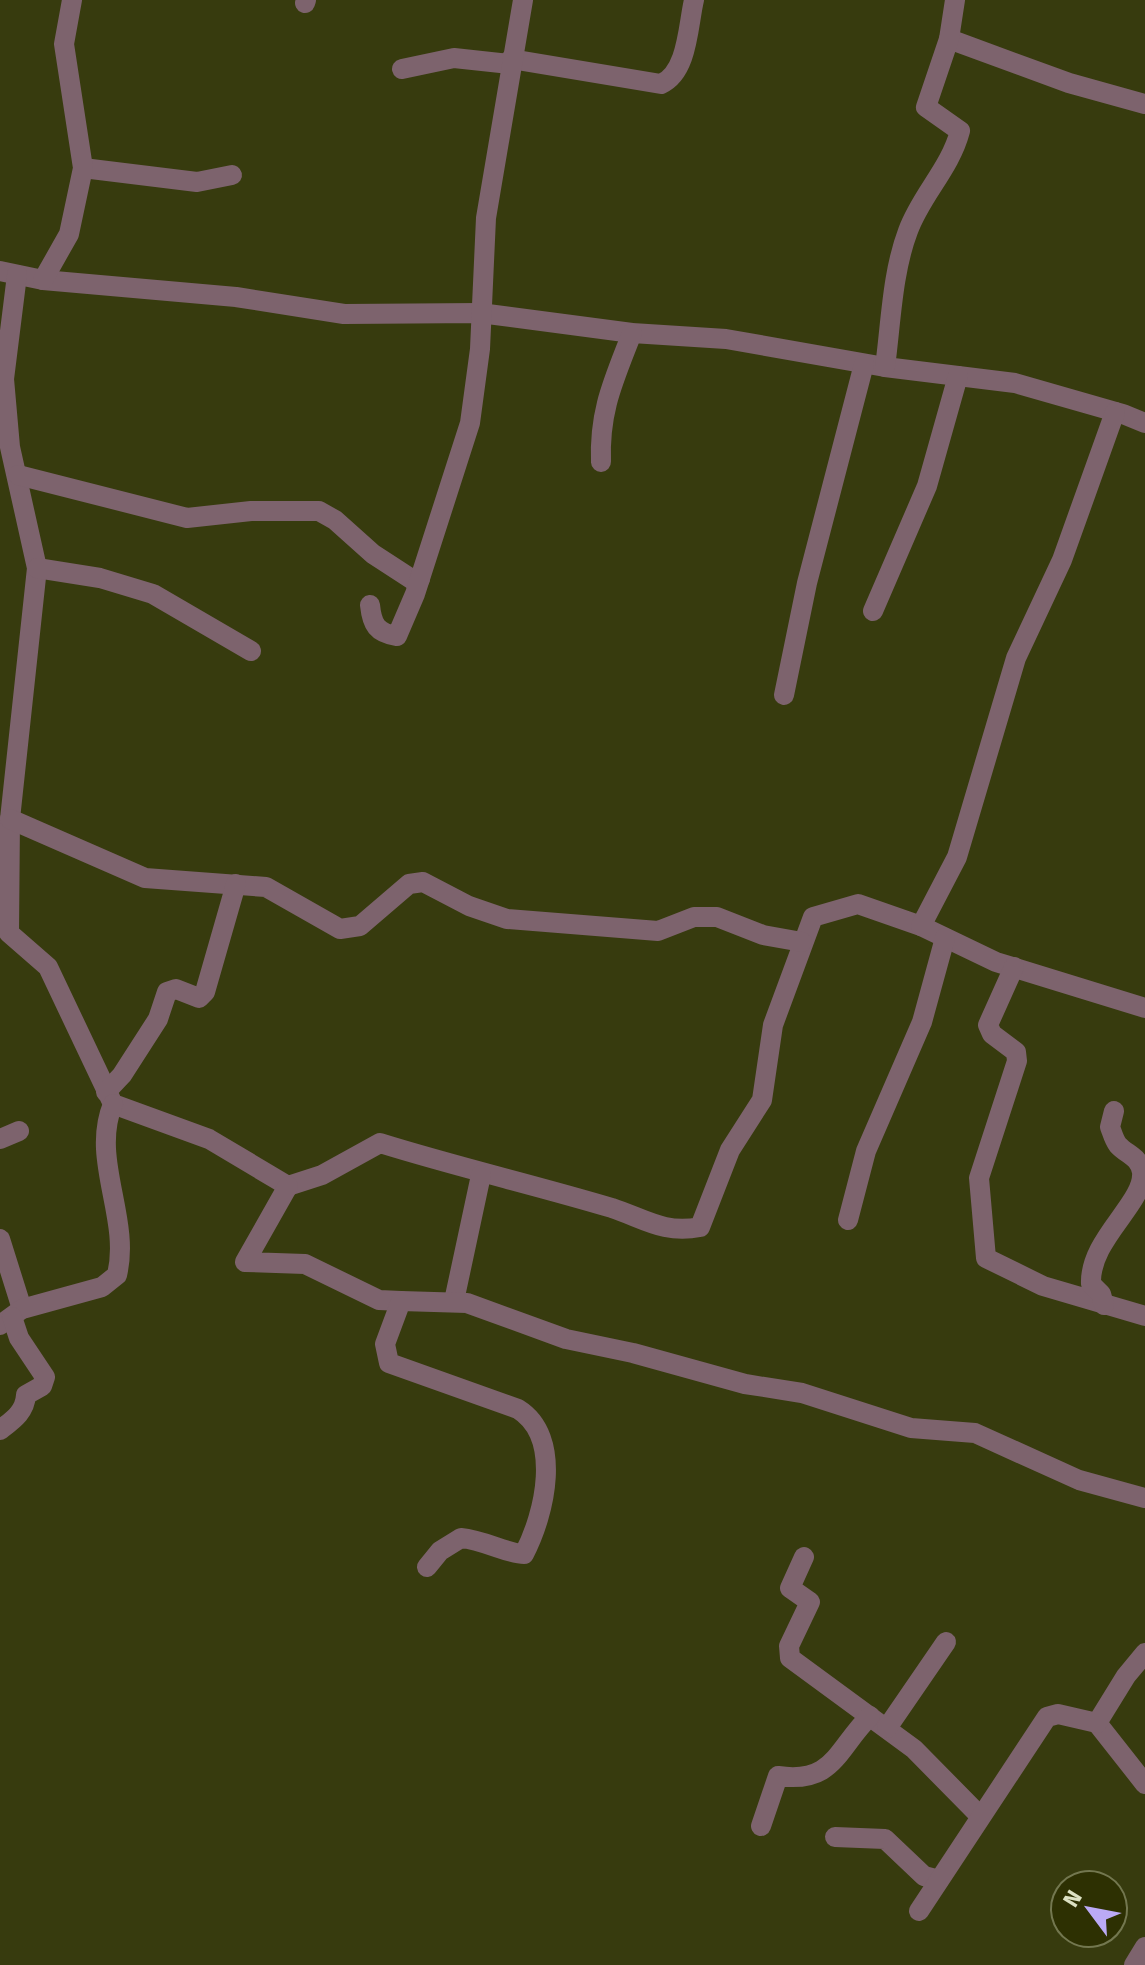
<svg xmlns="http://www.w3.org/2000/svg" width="1145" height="1965" font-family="'Fira Sans',sans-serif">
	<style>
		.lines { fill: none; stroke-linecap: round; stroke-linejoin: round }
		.minor { stroke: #7d636d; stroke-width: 20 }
	</style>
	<rect width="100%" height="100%" fill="#373b0e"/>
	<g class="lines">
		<g class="minor">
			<path d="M 305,3 L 306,0"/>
			<path d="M 949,39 L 1069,83 L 1145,104"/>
			<path d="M 511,59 L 661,84 C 688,72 688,25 694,0"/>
			<path d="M 402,69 L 454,58 L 510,64"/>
			<path d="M 83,168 L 197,182 L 232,175"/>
			<path d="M 0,271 L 43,280 L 236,297 L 344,314 L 480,313 L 632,333 L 726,339 L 885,367 L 1015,383 L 1123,414 L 1145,423"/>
			<path d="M 17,275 L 4,379 L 10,447 L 37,568 L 10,819 L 9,933 L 48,967 L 113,1104 L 209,1139 L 288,1186 L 322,1175 L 380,1143 C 457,1167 535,1185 612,1208 C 645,1219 664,1234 700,1227 L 730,1150 L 762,1100 L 773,1025 L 813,917 L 858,904 L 921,926"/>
			<path d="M 43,280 L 69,234 L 83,168 L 64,44 L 72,0"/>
			<path d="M 885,367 C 891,323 892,273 908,231 C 921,195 950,169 960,131 L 926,107 L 949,39 L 955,0"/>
			<path d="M 1115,412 L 1062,560 L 1016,658 L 957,857 L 921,926 L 996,962 L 1145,1008"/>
			<path d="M 601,462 C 599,410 614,380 632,333"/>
			<path d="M 18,475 L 187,518 L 251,511 L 319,511 L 335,520 L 373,554 L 413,580 L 420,579"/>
			<path d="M 37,568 L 100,578 L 153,594 L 251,651"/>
			<path d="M 370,605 C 372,625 377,633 397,636 L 415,594 L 470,423 L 480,349 L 486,218 L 523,0"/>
			<path d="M 873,611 L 927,486 L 958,376"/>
			<path d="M 784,695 L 807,583 L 864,364"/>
			<path d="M 10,819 L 145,878 L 266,887 L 340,929 L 360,926 L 409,884 L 423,882 L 469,906 L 507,919 L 658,931 L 694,917 L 717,917 L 763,935 L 802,942"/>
			<path d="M 1014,967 L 988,1025 L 992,1034 L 1016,1052 L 1017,1061 L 979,1178 L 986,1258 L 1043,1286 L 1145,1316"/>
			<path d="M 106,1092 L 122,1075 L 158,1019 L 167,992 L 176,989 L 199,998 L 205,992 L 236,884"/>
			<path d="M 0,1139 L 19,1131"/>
			<path d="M 288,1186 L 245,1262 L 305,1264 L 379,1300 L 401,1301"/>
			<path d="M 848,1220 L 866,1151 L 922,1022 L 945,938"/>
			<path d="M 0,1239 L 22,1309"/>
			<path d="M 454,1301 L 481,1175"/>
			<path d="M 1104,1305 L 1101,1294 L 1091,1284 C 1089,1239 1145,1203 1142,1172 C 1139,1156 1127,1155 1118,1145 C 1114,1140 1112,1132 1110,1127 L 1114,1111"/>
			<path d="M 0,1325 L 22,1309 L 102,1287 L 117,1275 C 131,1218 90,1159 113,1104"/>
			<path d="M 0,1430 C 13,1420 25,1412 26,1395 L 42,1386 L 45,1377 L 19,1338 L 12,1317"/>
			<path d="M 804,1557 L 790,1588 L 810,1602 L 789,1646 L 790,1658 L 914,1749 L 980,1816"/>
			<path d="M 427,1567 L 440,1551 L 461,1538 C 484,1540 508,1554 524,1554 C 545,1514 563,1437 518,1409 L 389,1363 L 385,1344 L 401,1301 L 467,1303 L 566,1339 L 633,1353 L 745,1384 L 802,1393 L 911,1428 L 975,1433 L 1079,1480 L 1145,1498"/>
			<path d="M 1097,1723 L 1145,1784"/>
			<path d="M 887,1728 L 946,1642"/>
			<path d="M 761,1826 L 778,1776 C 834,1784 836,1750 870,1716"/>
			<path d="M 835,1837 L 885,1839 L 924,1876 L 939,1880"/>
			<path d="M 919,1911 L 1047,1717 L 1058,1714 L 1097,1723 L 1126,1676 L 1145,1653"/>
			<path d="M 1134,1965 L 1145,1947"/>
		</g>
	</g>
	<g transform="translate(1089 1909) rotate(302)"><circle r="38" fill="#2d3002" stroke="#73774f" stroke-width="2"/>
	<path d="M0-6L14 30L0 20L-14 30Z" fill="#bbaaf6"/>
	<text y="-12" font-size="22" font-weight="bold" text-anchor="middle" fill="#dce1c3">N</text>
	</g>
</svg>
